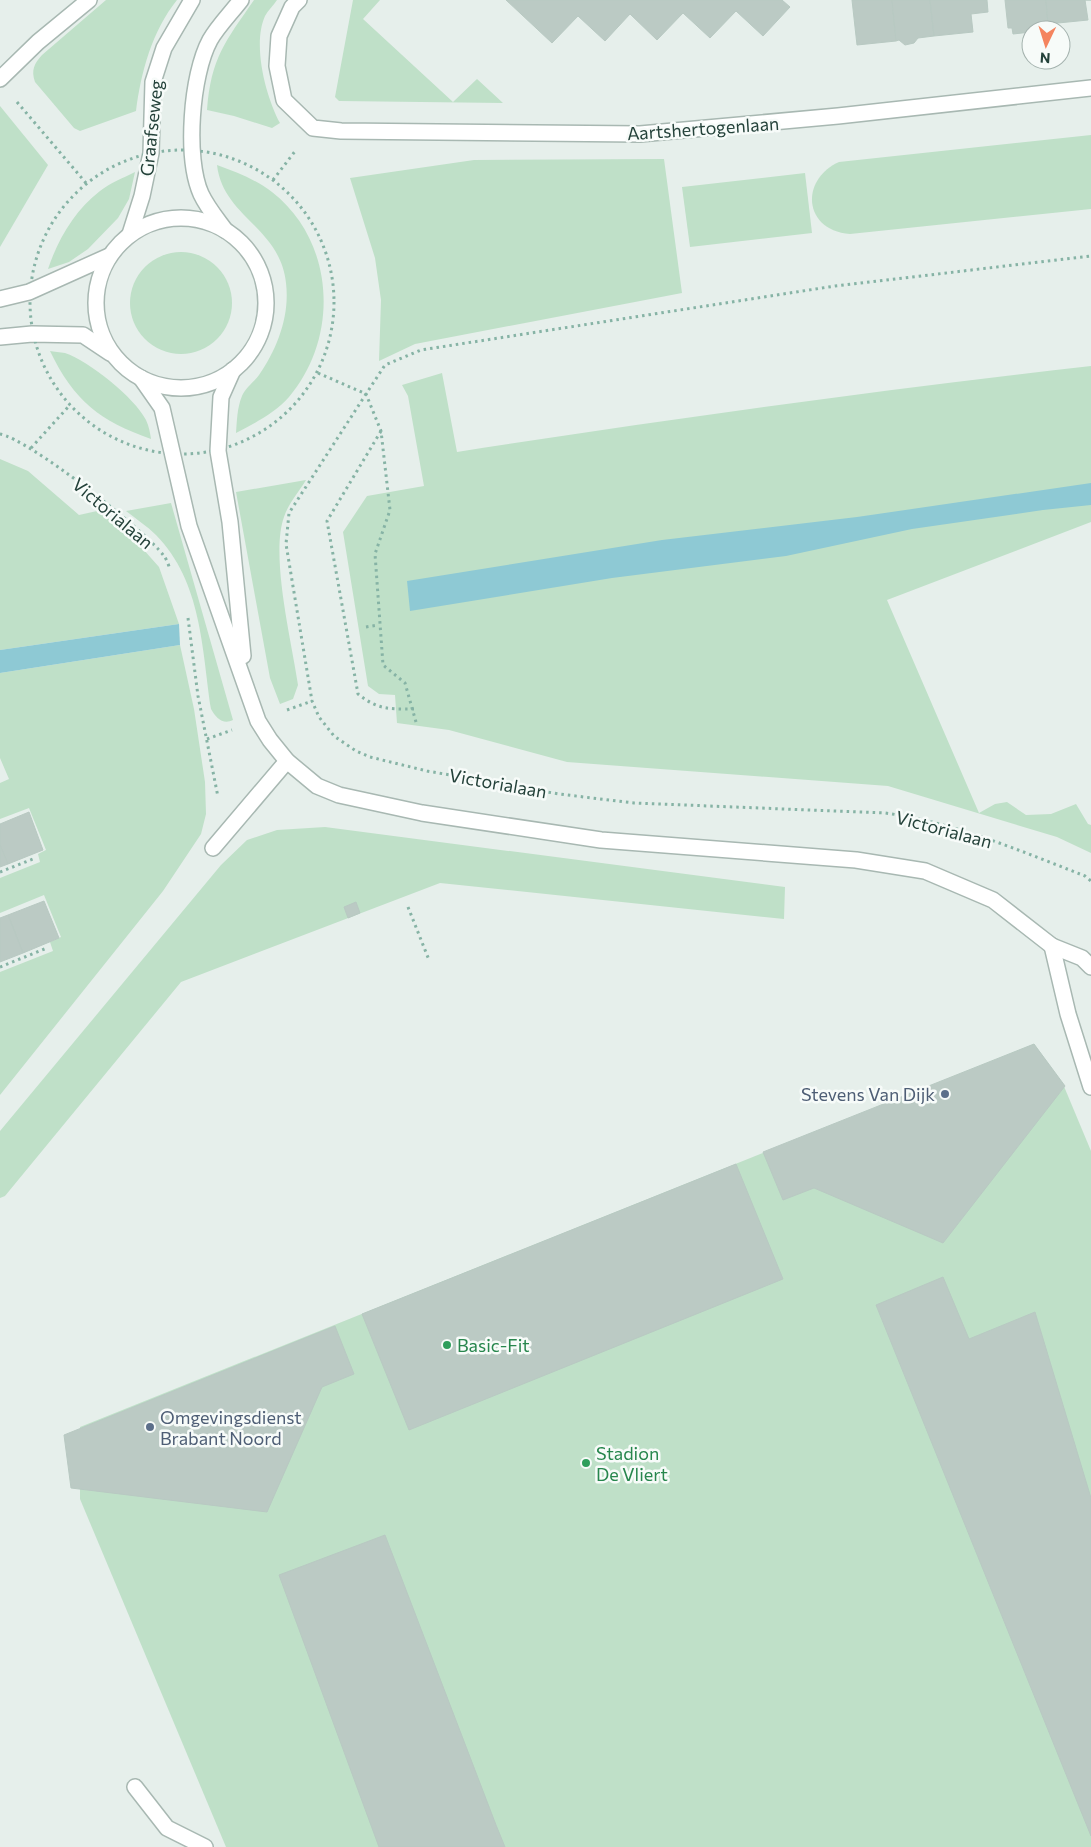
<svg xmlns="http://www.w3.org/2000/svg" width="1091" height="1847" font-family="Commissioner,sans-serif">
	<style>
		.green { fill: #bfe0c8 }
		.water { fill: #8ec9d4 }
		.building { fill: #bbcac4; stroke: #b8c9c2 }
		.lines { fill: none; stroke-linecap: round; stroke-linejoin: round }
		.service-casing { stroke: #a8b8b2; stroke-width: 18 }
		.minor-casing { stroke: #a8b8b2; stroke-width: 18 }
		.tertiary-casing { stroke: #a8b8b2; stroke-width: 18 }
		.path { stroke: #86b3a5; stroke-width: 3; stroke-dasharray: 2.5 4; stroke-linecap: butt }
		.service { stroke: #fff; stroke-width: 15 }
		.minor { stroke: #fff; stroke-width: 15 }
		.tertiary { stroke: #fff; stroke-width: 15 }
		.service-dot { fill: #5c6f8a; stroke: #f7fbf9; stroke-width: 2 }
		.leisure-dot { fill: #2e9e5b; stroke: #f7fbf9; stroke-width: 2 }
		.labels { text-anchor: middle; dominant-baseline: central; stroke-width: 5; stroke-linejoin: round; paint-order: stroke }
		.street-label { font-size: 18px; fill: #24423a; stroke: #f7fbf9 }
		.service-label { font-size: 18px; fill: #4e5e75; stroke: #f7fbf9; text-anchor: end }
		.leisure-label { font-size: 18px; fill: #27864d; stroke: #f7fbf9; text-anchor: start }
	</style>
	<rect width="100%" height="100%" fill="#e6efeb"/>
	<g class="green">
		<path d="M 106,0 L 177,0 C 152,31 141,72 136,111 L 80,131 L 74,128 L 35,82 C 31,70 34,64 42,55 Z"/>
		<path d="M 254,0 L 277,0 C 274,5 268,10 265,16 C 252,45 266,97 280,123 L 272,128 L 234,116 L 207,110 C 211,58 225,42 254,0 Z"/>
		<path d="M 353,0 L 380,0 L 363,19 L 453,102 L 477,79 L 503,103 L 339,101 L 335,97 Z"/>
		<path d="M 0,106 L 48,165 L 0,247 Z"/>
		<path d="M 1091,135 L 1091,209 L 850,234 C 804,231 799,180 839,162 Z"/>
		<path d="M 664,159 L 682,293 L 415,344 L 379,361 L 381,300 L 375,258 L 350,178 L 474,160 Z"/>
		<path d="M 217,165 C 236,172 255,179 272,192 C 335,241 340,337 289,397 C 275,413 255,423 236,433 C 237,421 237,408 242,396 C 245,388 254,382 259,375 C 277,349 290,316 286,283 C 280,227 223,217 217,165 Z"/>
		<path d="M 135,172 L 129,199 L 118,218 L 88,249 L 69,262 L 48,269 C 58,239 75,210 100,191 C 110,183 123,178 135,172 Z"/>
		<path d="M 805,173 L 812,233 L 690,247 L 682,187 Z"/>
		<circle cx="181" cy="303" r="51"/>
		<path d="M 50,351 C 54,352 60,352 65,353 C 89,361 135,398 146,420 C 149,426 150,433 151,439 C 100,421 74,401 50,351 Z"/>
		<path d="M 1091,366 L 1091,522 L 887,600 L 979,813 L 995,804 L 1007,802 L 1026,815 L 1051,814 L 1076,804 L 1088,824 L 1091,825 L 1091,853 L 1057,837 L 888,786 L 567,762 L 449,730 L 397,723 L 395,695 L 379,694 L 368,686 L 343,532 L 367,496 L 424,486 L 408,396 L 402,385 L 442,373 L 457,452 C 668,419 879,390 1091,366 Z"/>
		<path d="M 0,459 L 28,471 L 79,515 L 97,511 L 127,531 L 159,567 L 179,624 L 0,650 Z"/>
		<path d="M 306,480 C 299,492 288,504 284,517 C 270,556 292,643 298,685 L 293,699 L 280,704 L 270,678 L 236,492 Z"/>
		<path d="M 171,503 L 233,720 C 223,725 216,718 211,709 C 202,649 202,582 156,535 C 147,526 136,519 126,511 Z"/>
		<path d="M 180,645 L 194,709 L 205,782 L 206,814 L 201,834 L 163,891 L 0,1095 L 0,972 L 53,951 L 50,942 L 61,937 L 44,895 L 0,913 L 0,878 L 40,862 L 38,854 L 46,850 L 29,808 L 0,819 L 0,783 L 9,779 L 0,758 L 0,673 Z"/>
		<path d="M 325,827 L 785,887 L 784,919 L 440,883 L 181,982 L 5,1196 L 0,1198 L 0,1131 L 221,865 L 247,840 L 277,830 Z"/>
		<path d="M 1034,1044 L 1063,1084 L 1091,1151 L 1091,1847 L 226,1847 L 80,1499 L 80,1427 Z"/>
	</g>
	<g class="water">
		<path d="M 1091,483 L 1091,505 L 1043,510 L 912,529 L 786,556 L 612,578 L 410,611 L 407,581 L 662,540 L 857,517 Z"/>
		<path d="M 179,624 L 180,645 L 0,673 L 0,650 Z"/>
	</g>
	<g class="building">
		<path d="M 506,0 L 782,0 L 790,7 L 763,36 L 736,11 L 710,38 L 683,13 L 657,40 L 630,14 L 605,41 L 578,16 L 552,43 Z"/>
		<path d="M 852,0 L 892,0 L 896,41 L 857,45 Z"/>
		<path d="M 892,0 L 930,0 L 934,36 L 918,38 L 914,43 L 905,45 L 899,40 L 896,41 Z"/>
		<path d="M 930,0 L 987,0 L 988,12 L 971,14 L 973,32 L 934,36 Z"/>
		<path d="M 1005,0 L 1046,0 L 1048,24 L 1031,26 L 1031,32 L 1013,34 L 1012,28 L 1008,28 Z"/>
		<path d="M 1046,0 L 1091,0 L 1085,0 L 1088,20 L 1048,24 Z"/>
		<path d="M 29,812 L 43,850 L 8,864 L 0,845 L 0,824 Z"/>
		<path d="M 0,845 L 8,864 L 0,867 Z"/>
		<path d="M 44,901 L 59,938 L 23,953 L 8,915 Z"/>
		<path d="M 356,902 L 360,913 L 348,918 L 344,907 Z"/>
		<path d="M 8,915 L 23,953 L 0,962 L 0,918 Z"/>
		<path d="M 1034,1044 L 1065,1086 L 943,1243 L 814,1188 L 783,1200 L 763,1152 Z"/>
		<path d="M 736,1164 L 783,1279 L 409,1430 L 362,1314 Z"/>
		<path d="M 943,1277 L 969,1339 L 1035,1312 L 1091,1498 L 1091,1836 L 876,1305 Z"/>
		<path d="M 335,1326 L 354,1374 L 322,1387 L 267,1512 L 71,1488 L 64,1435 Z"/>
		<path d="M 385,1535 L 496,1825 L 505,1847 L 379,1847 L 279,1575 Z"/>
	</g>
	<g class="lines">
		<defs>
			<path id="service" d="M 135,1787 L 167,1828 L 205,1847"/>
			<g id="minor">
				<path d="M 299,0 L 292,7 L 279,36 L 277,66 L 284,100 L 313,128 L 341,131 L 640,134 L 838,116 L 1091,88"/>
				<path d="M 0,79 L 38,42 L 89,0"/>
				<path d="M 213,848 L 287,761"/>
			</g>
			<g id="tertiary">
				<circle cx="181" cy="303" r="85"/>
				<path d="M 225,230 C 217,219 207,207 201,194 C 185,158 191,75 210,40 C 218,26 231,13 241,0"/>
				<path d="M 130,234 L 142,196 L 151,153 L 153,82 L 164,48 L 192,0"/>
				<path d="M 0,299 L 29,292 L 109,256"/>
				<path d="M 0,337 L 32,334 L 83,335 L 110,353"/>
				<path d="M 233,370 L 221,397 L 218,451 L 230,522 L 243,656"/>
				<path d="M 141,378 L 162,408 L 189,526 L 258,721 L 270,740 L 287,761 L 317,786 L 339,795 L 422,813 L 601,840 L 856,860 L 925,871 L 993,900 L 1052,946 L 1082,958 L 1091,967"/>
				<path d="M 1052,946 L 1068,1014 L 1091,1087"/>
			</g>
		</defs>
		<use href="#service" class="service-casing"/>
		<use href="#minor" class="minor-casing"/>
		<use href="#tertiary" class="tertiary-casing"/>
		<g class="path">
			<path d="M 17,102 L 86,183"/>
			<circle cx="182" cy="302" r="152"/>
			<path d="M 273,180 L 296,150"/>
			<path d="M 318,373 L 366,394 L 289,513 L 286,544 L 312,701 L 319,717 L 334,736 L 356,751 L 370,757 L 427,771 L 559,794 L 634,803 L 885,813 C 953,822 1021,851 1085,876 L 1091,881"/>
			<path d="M 381,431 L 327,521 L 358,694 C 378,710 389,709 414,709"/>
			<path d="M 0,434 C 30,440 145,530 164,556 C 167,560 169,566 170,570"/>
			<path d="M 31,448 L 69,406"/>
			<path d="M 188,618 L 198,696 L 218,797"/>
			<path d="M 366,627 L 378,625"/>
			<path d="M 287,710 L 312,701"/>
			<path d="M 416,722 L 405,683 L 383,665 L 375,554 L 390,510 L 381,431 L 366,394 L 385,365 L 421,350 L 835,286 L 1091,256"/>
			<path d="M 207,739 L 232,730"/>
			<path d="M 0,872 L 33,859"/>
			<path d="M 408,907 L 429,960"/>
			<path d="M 0,967 L 47,948"/>
		</g>
		<use href="#service" class="service"/>
		<use href="#minor" class="minor"/>
		<use href="#tertiary" class="tertiary"/>
	</g>
	<g class="service-dot">
		<circle cx="945" cy="1094" r="5"/>
		<circle cx="150" cy="1427" r="5"/>
	</g>
	<g class="leisure-dot">
		<circle cx="447" cy="1345" r="5"/>
		<circle cx="586" cy="1463" r="5"/>
	</g>
	<g class="labels">
		<g class="street-label">
			<text transform="translate(151 128) rotate(-84)">Graafseweg</text>
			<text transform="translate(703 128) rotate(-4)">Aartshertogenlaan</text>
			<text transform="translate(113 513) rotate(40)">Victorialaan</text>
			<text transform="translate(498 783) rotate(10)">Victorialaan</text>
			<text transform="translate(944 829) rotate(15)">Victorialaan</text>
		</g>
		<g class="service-label">
			<text x="935" y="1094">Stevens Van Dijk</text>
			<text x="160" y="1417" text-anchor="start">Omgevingsdienst<tspan x="160" dy="21">Brabant Noord</tspan></text>
		</g>
		<g class="leisure-label">
			<text x="457" y="1345">Basic-Fit</text>
			<text x="596" y="1453">Stadion<tspan x="596" dy="21">De Vliert</tspan></text>
		</g>
	</g>
	<g transform="translate(1046 45) rotate(184)"><circle r="24" fill="#f7fbf9" stroke="#a3b1ad"/>
	<path d="M0-4L9 19L0 12L-9 19Z" fill="#f4845f"/>
	<text y="-8" font-size="14" font-weight="bold" text-anchor="middle" fill="#24423a">N</text>
	</g>
</svg>
